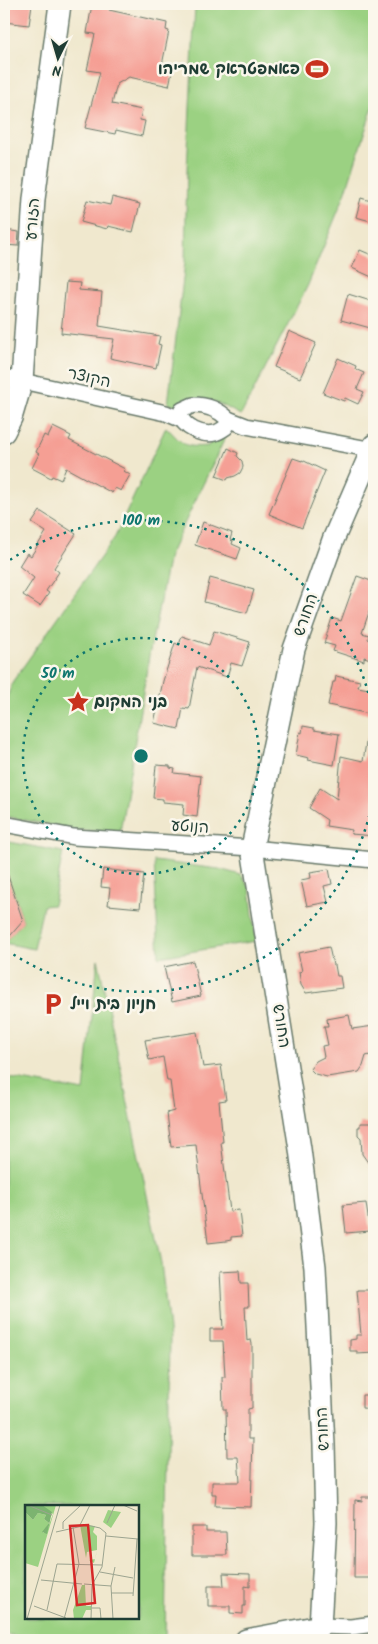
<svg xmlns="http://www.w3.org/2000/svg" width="378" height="1644" font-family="Kalam,'Playpen Sans Hebrew',sans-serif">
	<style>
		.green { fill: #9bd182; stroke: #5d875b; fill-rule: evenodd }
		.building { fill: #f59f94 }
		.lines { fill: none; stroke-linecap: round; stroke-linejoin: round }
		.street-casing { stroke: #68796a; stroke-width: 18 }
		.secondary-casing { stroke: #68796a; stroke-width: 24 }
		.street { stroke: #fff; stroke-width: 15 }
		.secondary { stroke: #fff; stroke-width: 21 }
		.ring { fill: none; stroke: #0f766e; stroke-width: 2.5; stroke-dasharray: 2.5 5 }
		.labels { text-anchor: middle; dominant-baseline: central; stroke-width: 5; stroke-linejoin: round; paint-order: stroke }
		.poi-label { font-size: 16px; font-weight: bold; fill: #1f3d34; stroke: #fbf7ec; text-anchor: start }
		.street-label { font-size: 16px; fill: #1f3d34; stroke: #fbf7ec }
		.inset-road { fill: none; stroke: #9ca490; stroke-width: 1 }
		.view { fill: #d62828; fill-opacity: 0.15; stroke: #d62828; stroke-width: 2.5 }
		.inset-edge { fill: none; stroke: #1f3d34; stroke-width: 2.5 }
		.centre { fill: #0f766e; stroke: #fbf7ec; stroke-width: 2.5 }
		.ring-label { font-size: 15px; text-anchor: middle; font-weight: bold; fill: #0f766e; stroke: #fbf7ec; stroke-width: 5; stroke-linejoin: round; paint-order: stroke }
	</style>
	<rect width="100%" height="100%" fill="#fbf7ec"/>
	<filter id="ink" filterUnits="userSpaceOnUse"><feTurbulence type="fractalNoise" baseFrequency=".02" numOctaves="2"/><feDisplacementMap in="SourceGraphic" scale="10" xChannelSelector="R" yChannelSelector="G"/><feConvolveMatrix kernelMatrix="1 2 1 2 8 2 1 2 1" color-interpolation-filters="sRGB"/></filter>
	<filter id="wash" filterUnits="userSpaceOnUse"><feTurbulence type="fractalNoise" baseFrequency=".0096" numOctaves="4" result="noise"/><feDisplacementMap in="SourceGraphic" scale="20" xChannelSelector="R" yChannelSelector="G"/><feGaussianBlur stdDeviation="1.12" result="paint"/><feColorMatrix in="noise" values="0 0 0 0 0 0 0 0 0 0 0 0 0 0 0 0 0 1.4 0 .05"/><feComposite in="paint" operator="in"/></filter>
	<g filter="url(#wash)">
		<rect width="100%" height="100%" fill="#f0e8ce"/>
		<g class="green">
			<path d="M 195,4 L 374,4 L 374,103 L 345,194 L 308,285 L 241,415 C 233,412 225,405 216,403 C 201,400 181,408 168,404 L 185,262 L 187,170 Z"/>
			<path d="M 166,427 C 184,444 181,448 208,446 L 213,439 L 226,436 L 169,556 L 149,656 L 120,832 L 76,830 L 4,816 L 4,706 L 13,681 L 115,537 Z"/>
			<path d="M 4,841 L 63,852 L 53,905 L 43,906 L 34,949 L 4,943 L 23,921 L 14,893 L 4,891 Z"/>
			<path d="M 154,861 L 219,869 L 241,875 L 250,888 L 256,941 L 159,957 Z"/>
			<path d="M 98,959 L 161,1263 L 170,1338 L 165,1640 L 40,1640 L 4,1634 L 4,1077 L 84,1091 ZM 138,1506 L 138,1618 L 26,1618 L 26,1506 Z"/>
		</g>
		<g id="blocks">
			<g class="building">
				<path d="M 4,4 L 32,4 L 29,25 L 4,22 Z"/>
				<path d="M 92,4 L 110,4 L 109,10 L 167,23 L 166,30 L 169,31 L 161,70 L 172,72 L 169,86 L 129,77 L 117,84 L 112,104 L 142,110 L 140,120 L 145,121 L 142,136 L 116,130 L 115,134 L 85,128 L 100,72 L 87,70 L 95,34 L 87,33 Z"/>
				<path d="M 112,197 L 140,204 L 133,232 L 108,226 L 107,229 L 81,222 L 87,200 L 110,205 Z"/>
				<path d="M 361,198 L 374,202 L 374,222 L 356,217 Z"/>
				<path d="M 4,230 L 19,232 L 18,246 L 4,245 Z"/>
				<path d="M 360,250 L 374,256 L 374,278 L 352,268 Z"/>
				<path d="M 66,282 L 80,283 L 79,290 L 102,292 L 99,326 L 160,336 L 158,344 L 161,345 L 156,368 L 110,358 L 114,339 L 61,333 Z"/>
				<path d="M 348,294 L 374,302 L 374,329 L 341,320 Z"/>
				<path d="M 289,331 L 316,343 L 300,378 L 274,367 Z"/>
				<path d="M 338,358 L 356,366 L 355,369 L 364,373 L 357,389 L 364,392 L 358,404 L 345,398 L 344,401 L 323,393 Z"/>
				<path d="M 53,427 L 71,436 L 69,440 L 125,469 L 124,471 L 130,475 L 121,491 L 115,488 L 112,493 L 66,468 L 61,480 L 52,476 L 51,478 L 32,468 L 39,454 L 36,452 L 44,435 L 48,437 Z"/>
				<path d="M 228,448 L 238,453 L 237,456 L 242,461 L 243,467 L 240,473 L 235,476 L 228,478 L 227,480 L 216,476 Z"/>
				<path d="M 293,458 L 302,461 L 302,460 L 325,471 L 302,528 L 269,514 Z"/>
				<path d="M 40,511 L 76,534 L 54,568 L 59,572 L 46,591 L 49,593 L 40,606 L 23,595 L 34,578 L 19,566 L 27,553 L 31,556 L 46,532 L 32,523 Z"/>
				<path d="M 203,522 L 232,533 L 230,540 L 233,541 L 232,544 L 241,548 L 237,559 L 195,545 Z"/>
				<path d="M 357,576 L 374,582 L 374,607 L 371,606 L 362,633 L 369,635 L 368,639 L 374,641 L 374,660 L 364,657 L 364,661 L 333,651 L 335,646 L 324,643 L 332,618 L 341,621 Z"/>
				<path d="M 210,578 L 254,590 L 247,613 L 204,602 Z"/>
				<path d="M 214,631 L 250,642 L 242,666 L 231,663 L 227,677 L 197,667 L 189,709 L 183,708 L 179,729 L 154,723 L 163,681 L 175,643 L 179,645 L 182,636 L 209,645 Z"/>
				<path d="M 336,676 L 360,681 L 358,687 L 374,690 L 374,715 L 328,705 L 333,682 L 335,682 Z"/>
				<path d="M 303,726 L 314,728 L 314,730 L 339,734 L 334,765 L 308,760 L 309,758 L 296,755 L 300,732 L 302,733 Z"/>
				<path d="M 367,737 L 374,737 L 374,836 L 351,834 L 352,830 L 326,826 L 327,820 L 309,808 L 320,788 L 337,799 L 341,756 L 363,761 Z"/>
				<path d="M 156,765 L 170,766 L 170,768 L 175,769 L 174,773 L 201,776 L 197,817 L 183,815 L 184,804 L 163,802 L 163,799 L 153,798 Z"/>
				<path d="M 103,869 L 144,874 L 140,908 L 108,905 L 110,888 L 101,887 Z"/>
				<path d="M 329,869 L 332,884 L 324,886 L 328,902 L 307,906 L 301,880 L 311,878 L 310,872 Z"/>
				<path d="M 4,870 L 6,870 L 23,921 L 4,943 Z"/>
				<path d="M 329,947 L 333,965 L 335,965 L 337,976 L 340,976 L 342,988 L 306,993 L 301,985 L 299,972 L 302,971 L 298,953 Z"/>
				<path d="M 193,961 L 201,996 L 172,1002 L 164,967 Z"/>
				<path d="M 349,1015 L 352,1029 L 374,1026 L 374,1054 L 366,1056 L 363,1066 L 359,1072 L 327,1077 L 315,1074 L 310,1069 L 316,1061 L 324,1057 L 322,1046 L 328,1045 L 324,1026 L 328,1026 L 327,1019 Z"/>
				<path d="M 197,1032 L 203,1067 L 221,1065 L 226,1100 L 219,1101 L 223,1142 L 221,1142 L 230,1211 L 239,1210 L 242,1236 L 231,1237 L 231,1240 L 226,1241 L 208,1243 L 196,1145 L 171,1147 L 167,1113 L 174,1111 L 170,1081 L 167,1081 L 163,1057 L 149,1060 L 145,1040 Z"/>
				<path d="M 360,1123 L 374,1123 L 374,1171 L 362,1154 L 361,1138 L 358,1135 L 358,1127 L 360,1127 Z"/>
				<path d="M 366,1203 L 370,1231 L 346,1233 L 343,1205 Z"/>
				<path d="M 240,1271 L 241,1283 L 248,1283 L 249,1307 L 245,1307 L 247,1341 L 251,1340 L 252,1344 L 252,1408 L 248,1409 L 248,1439 L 253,1439 L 251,1507 L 215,1506 L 216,1494 L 212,1494 L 212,1482 L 240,1482 L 238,1457 L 227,1457 L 226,1409 L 223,1409 L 222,1377 L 225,1377 L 223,1341 L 210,1341 L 210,1329 L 223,1329 L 220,1272 Z"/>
				<path d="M 357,1290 L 374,1290 L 374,1353 L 357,1354 L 357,1351 L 350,1351 L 350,1340 L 356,1339 L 356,1335 L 361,1335 Z"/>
				<path d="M 362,1395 L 374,1395 L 374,1409 L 362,1408 Z"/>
				<path d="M 362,1497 L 374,1497 L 374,1578 L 354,1578 L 355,1500 L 362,1501 Z"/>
				<path d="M 192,1527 L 206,1527 L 206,1532 L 226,1532 L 227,1555 L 192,1555 Z"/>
				<path d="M 223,1573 L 250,1574 L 250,1587 L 245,1586 L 245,1606 L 243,1606 L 243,1614 L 230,1613 L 230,1606 L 208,1606 L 208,1586 L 224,1586 Z"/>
			</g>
		</g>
	</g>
	<g filter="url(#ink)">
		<use href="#blocks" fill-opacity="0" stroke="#68796a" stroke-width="1"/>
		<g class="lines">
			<defs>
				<g id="street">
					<path d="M 4,377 L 166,413 L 182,420"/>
					<path d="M 193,405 C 207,405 218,409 228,419 L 226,427 C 223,429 219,432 215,433 C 202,436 184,428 180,415 L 182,410 Z"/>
					<path d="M 228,419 L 246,426 L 374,450"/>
					<path d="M 4,824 L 74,837 L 252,848 L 374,860"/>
					<path d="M 320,1626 L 351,1627 L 374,1624"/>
				</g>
				<g id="secondary">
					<path d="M 4,432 L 11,418 L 22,381 L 34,199 L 60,4"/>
					<path d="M 246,1640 L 320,1626 L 326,1523 L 324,1445 L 315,1267 L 300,1149 L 252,848 L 294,649 L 333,540 L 374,445"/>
				</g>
			</defs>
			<use href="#street" class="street-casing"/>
			<use href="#secondary" class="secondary-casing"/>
			<use href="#street" class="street"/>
			<use href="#secondary" class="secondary"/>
		</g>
	</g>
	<g class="ring">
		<circle cx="141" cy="756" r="118"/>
		<path d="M374 793A236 236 0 0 1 4 948M4 564A236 236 0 0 1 374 719"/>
	</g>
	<defs>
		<symbol id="stadium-bare" viewBox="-9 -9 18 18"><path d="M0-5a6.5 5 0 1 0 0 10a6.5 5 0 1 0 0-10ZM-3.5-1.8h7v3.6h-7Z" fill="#c8321e" stroke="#fbf7ec" stroke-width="2.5" paint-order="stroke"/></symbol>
		<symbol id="sight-bare" viewBox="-9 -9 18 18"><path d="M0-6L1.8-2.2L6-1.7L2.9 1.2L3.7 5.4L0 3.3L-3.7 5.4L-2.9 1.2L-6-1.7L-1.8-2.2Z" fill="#c8321e" stroke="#fbf7ec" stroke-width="2.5" paint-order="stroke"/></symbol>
		<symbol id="parking-bare" viewBox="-9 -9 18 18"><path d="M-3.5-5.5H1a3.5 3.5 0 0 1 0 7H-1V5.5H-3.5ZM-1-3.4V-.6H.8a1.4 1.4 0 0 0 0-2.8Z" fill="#c8321e" stroke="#fbf7ec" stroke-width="2.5" paint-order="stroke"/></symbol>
	</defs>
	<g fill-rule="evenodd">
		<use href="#stadium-bare" x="301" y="53" width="32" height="32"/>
		<use href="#sight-bare" x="62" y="686" width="32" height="32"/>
		<use href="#parking-bare" x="37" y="988" width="32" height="32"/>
	</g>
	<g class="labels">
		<g class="poi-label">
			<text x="300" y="69" text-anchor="end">פאמפטראק שמריהו</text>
			<text x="94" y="702">בני המקום</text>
			<text x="70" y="1004">חניון בית וייל</text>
		</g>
		<g class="street-label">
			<text transform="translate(33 219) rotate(-86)">הזורע</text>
			<text transform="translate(89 378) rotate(13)">הקוצר</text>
			<text transform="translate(306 615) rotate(-71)">החורש</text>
			<text transform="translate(190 827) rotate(4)">הנוטע</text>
			<text transform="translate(281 1026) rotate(81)">החורש</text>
			<text transform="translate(323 1429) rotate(-93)">החורש</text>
		</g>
	</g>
	<g transform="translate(25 1505)">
		<rect width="114" height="114" fill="#f0e8ce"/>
		<path d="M 31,0 L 13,62 L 0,58 L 0,7 L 8,15 L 13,8 L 21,10 L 19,14 L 24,18 L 18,28 L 21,28 L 28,9 L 16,1 ZM 83,5 L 96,7 L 86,23 L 78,17 ZM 55,20 L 70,21 L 68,27 L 72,31 L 72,45 L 71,50 L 69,58 L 64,55 L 70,54 L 72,45 L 62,47 L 61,53 ZM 57,80 L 60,80 L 61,101 L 66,101 L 66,105 L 61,105 L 57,114 L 49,114 L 48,105 Z" fill="#9bd182"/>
		<path d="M 0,0 L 17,0 L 27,7 L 22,29 L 17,27 L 24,18 L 19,14 L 21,10 L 13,8 L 8,15 L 0,7 Z" fill="#7cb370"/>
		<path class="inset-road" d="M 98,0 L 112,6M 5,1 L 27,10M 82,18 L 90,0M 55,20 L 65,0M 38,24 L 38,17 L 56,0M 31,27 L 62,20 L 75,23 L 81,28 L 77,62 L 67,80 L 66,114M 81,31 L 113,34M 75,67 L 108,73M 16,75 L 57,79M 59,79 L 86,81M 86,88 L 108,88M 108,91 L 112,34M 9,101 L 41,113M 67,103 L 75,103 L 76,114M 22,105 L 32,59 L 77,60M 2,114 L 35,0M 39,114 L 54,59 L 48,22M 88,114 L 86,81 L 90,62"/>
		<path class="view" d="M 63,20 L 70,98 L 52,100 L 45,21 Z"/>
		<rect width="114" height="114" class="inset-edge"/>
	</g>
	<circle cx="141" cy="756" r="8" class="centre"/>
	<g class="ring-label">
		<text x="141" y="525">100 m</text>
		<text x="58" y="678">50 m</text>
	</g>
	<rect width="378" height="1644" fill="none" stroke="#fbf7ec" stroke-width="20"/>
	<g transform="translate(58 58) rotate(185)" stroke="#fbf7ec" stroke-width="4" paint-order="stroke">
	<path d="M0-4L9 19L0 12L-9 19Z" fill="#1f3d34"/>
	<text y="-8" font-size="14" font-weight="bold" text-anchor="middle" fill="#1f3d34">N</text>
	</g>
</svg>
